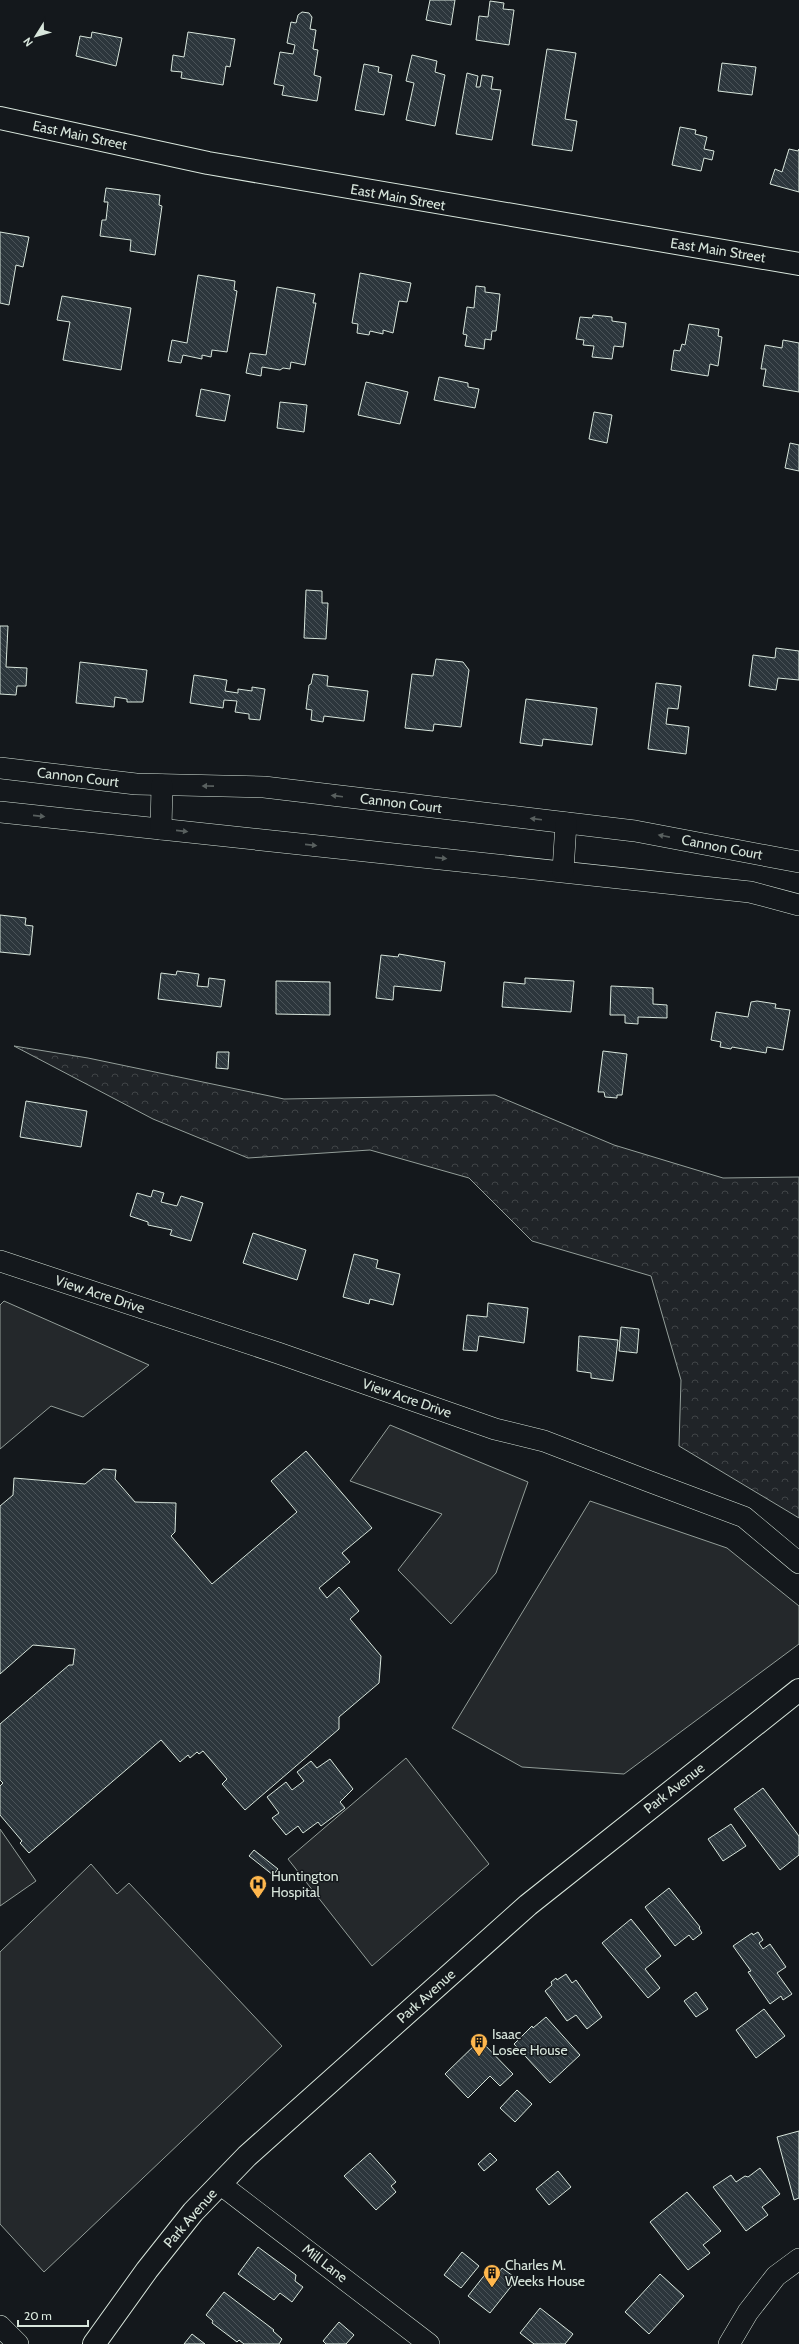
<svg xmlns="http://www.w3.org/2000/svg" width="799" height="2344" font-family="Cabin,sans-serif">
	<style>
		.forest { fill: url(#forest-crowns); stroke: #939e99 }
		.parking { fill: #24282b; stroke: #939e99 }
		.building { fill: url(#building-back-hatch); stroke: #d8e6dc }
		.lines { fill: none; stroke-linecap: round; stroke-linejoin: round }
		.minor-casing { stroke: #d8e6dc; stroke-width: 22 }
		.secondary-casing { stroke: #d8e6dc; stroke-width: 24 }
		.primary-casing { stroke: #d8e6dc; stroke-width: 24 }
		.minor { stroke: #14181c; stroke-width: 21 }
		.secondary { stroke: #14181c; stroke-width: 22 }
		.primary { stroke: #14181c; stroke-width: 22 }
		.oneway { fill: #59605f }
		.labels { text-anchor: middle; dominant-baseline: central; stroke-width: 3; stroke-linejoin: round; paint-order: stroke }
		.street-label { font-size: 14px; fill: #d8e6dc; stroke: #14181c }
		.poi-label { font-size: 14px; fill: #d8e6dc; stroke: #14181c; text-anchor: start }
	</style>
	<defs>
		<pattern id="forest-crowns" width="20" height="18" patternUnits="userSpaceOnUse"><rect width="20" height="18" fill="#202428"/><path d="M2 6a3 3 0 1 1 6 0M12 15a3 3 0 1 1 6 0" fill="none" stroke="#404447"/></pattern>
		<pattern id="building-back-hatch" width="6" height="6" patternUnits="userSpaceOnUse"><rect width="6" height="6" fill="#2c363c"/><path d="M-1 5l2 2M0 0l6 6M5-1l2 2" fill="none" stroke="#4a5358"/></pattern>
	</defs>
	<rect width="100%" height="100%" fill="#14181c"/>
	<path class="forest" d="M 14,1046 L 88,1058 L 284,1099 L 495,1095 L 614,1145 L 723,1178 L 799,1177 L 799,1518 L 679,1446 L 681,1380 L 651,1276 L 532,1241 L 469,1178 L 370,1150 L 248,1158 L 153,1119 Z"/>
	<g class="parking">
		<path d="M 4,1301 L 149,1365 L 83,1417 L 51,1406 L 0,1449 L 0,1305 Z"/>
		<path d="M 390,1425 L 528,1482 L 496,1573 L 451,1624 L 398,1570 L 442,1514 L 350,1481 Z"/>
		<path d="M 590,1501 L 727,1548 L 799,1606 L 799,1644 L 624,1774 L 522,1767 L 452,1728 Z"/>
		<path d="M 406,1758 L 489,1864 L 372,1966 L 288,1859 Z"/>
		<path d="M 0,1829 L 36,1881 L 0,1906 Z"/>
		<path d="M 91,1864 L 117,1894 L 129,1883 L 282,2046 L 44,2272 L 0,2224 L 0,1952 Z"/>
	</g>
	<g class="building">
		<path d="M 430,0 L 455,0 L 451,25 L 426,20 Z"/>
		<path d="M 490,1 L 504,3 L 503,9 L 514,10 L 509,45 L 476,40 L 479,16 L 488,17 Z"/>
		<path d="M 302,12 L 309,13 L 312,17 L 310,29 L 316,30 L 313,49 L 318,50 L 314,75 L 321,77 L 317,101 L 282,95 L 284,86 L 274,84 L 280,52 L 293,54 L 295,45 L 287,43 L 291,22 L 296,23 L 298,15 Z"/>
		<path d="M 92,32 L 122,38 L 116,66 L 76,56 L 80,36 L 91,38 Z"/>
		<path d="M 188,32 L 235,39 L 230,67 L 226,66 L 223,85 L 181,78 L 182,72 L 171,71 L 173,55 L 184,57 Z"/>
		<path d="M 547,49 L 576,53 L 565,119 L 577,121 L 572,151 L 532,145 Z"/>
		<path d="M 412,55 L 437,61 L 435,72 L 445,75 L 435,126 L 406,120 L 414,83 L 406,81 Z"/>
		<path d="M 722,63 L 756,67 L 752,95 L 718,91 Z"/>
		<path d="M 364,64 L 379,67 L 378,72 L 392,75 L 384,115 L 355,110 Z"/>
		<path d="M 467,73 L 478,76 L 476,87 L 480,87 L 482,75 L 493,77 L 491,89 L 501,90 L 492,140 L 456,134 Z"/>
		<path d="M 680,127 L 696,130 L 695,134 L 707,137 L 704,149 L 714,151 L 712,160 L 704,158 L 701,171 L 672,165 Z"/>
		<path d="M 789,149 L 798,151 L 799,149 L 799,192 L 770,184 L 775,169 L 782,172 Z"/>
		<path d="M 106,188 L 160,195 L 159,205 L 162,206 L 155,255 L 130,251 L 131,240 L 100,236 L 102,220 L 106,220 L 108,202 L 104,202 Z"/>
		<path d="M 0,232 L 29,237 L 23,267 L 16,265 L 9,305 L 0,303 Z"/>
		<path d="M 360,273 L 411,283 L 407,302 L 399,301 L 393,333 L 383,330 L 383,334 L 370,331 L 369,335 L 357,333 L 358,324 L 352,323 Z"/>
		<path d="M 198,275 L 235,281 L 234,290 L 237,291 L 227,352 L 212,350 L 211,357 L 202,355 L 202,359 L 183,355 L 181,363 L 168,361 L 172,340 L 187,343 Z"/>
		<path d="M 476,286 L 485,287 L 485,292 L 500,294 L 496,331 L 492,331 L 491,340 L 485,339 L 484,349 L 465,346 L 467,335 L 463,334 L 467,307 L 474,308 Z"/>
		<path d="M 277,287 L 315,294 L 313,303 L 316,303 L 305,365 L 291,362 L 290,369 L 283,368 L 280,370 L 262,367 L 261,376 L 246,373 L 250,353 L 266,355 Z"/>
		<path d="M 62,296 L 131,308 L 121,370 L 63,360 L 70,322 L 57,320 Z"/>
		<path d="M 593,315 L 612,317 L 612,321 L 626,323 L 623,347 L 614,346 L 612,359 L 592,357 L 594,346 L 583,345 L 584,340 L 576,339 L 580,317 L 592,318 Z"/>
		<path d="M 689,324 L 719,329 L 718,336 L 722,337 L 718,366 L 710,364 L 708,376 L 671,370 L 674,350 L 680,351 L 682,344 L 685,345 Z"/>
		<path d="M 783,340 L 799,343 L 799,392 L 763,386 L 766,369 L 761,369 L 765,345 L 782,348 Z"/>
		<path d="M 439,377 L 468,383 L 468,387 L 479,389 L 475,408 L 434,400 Z"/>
		<path d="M 366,382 L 408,392 L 400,424 L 358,415 Z"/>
		<path d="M 201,389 L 230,395 L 225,421 L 196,416 Z"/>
		<path d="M 280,402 L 307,405 L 304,432 L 277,428 Z"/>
		<path d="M 594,412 L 612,415 L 607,443 L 589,439 Z"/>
		<path d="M 790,443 L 799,445 L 799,471 L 785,468 Z"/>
		<path d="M 306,590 L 322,591 L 322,603 L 328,603 L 326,639 L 304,638 Z"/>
		<path d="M 0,626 L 8,626 L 6,667 L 27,668 L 26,686 L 17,686 L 16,695 L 0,694 Z"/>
		<path d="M 776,648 L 799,651 L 799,680 L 778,678 L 776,690 L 749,686 L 753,655 L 775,658 Z"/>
		<path d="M 436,659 L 463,662 L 469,670 L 461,727 L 434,724 L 433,731 L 405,728 L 412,674 L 433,676 Z"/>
		<path d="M 80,662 L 147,670 L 143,702 L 127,702 L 127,699 L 115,697 L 114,707 L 76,703 Z"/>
		<path d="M 313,674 L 328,676 L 327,686 L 368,691 L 364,721 L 324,716 L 323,722 L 311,720 L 312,710 L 306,709 L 309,685 L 311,684 Z"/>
		<path d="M 194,675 L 227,680 L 225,691 L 238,693 L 238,689 L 252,691 L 252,687 L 265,689 L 260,720 L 249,719 L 249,714 L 235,712 L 237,701 L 224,700 L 223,708 L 190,703 Z"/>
		<path d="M 656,683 L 681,686 L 678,709 L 668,708 L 666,724 L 689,727 L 686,754 L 648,749 Z"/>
		<path d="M 526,699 L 597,708 L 592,745 L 543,739 L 542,746 L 520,743 Z"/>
		<path d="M 0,915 L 26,918 L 25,925 L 33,926 L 30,955 L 0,952 Z"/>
		<path d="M 399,954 L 445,962 L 441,991 L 394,986 L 393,1000 L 376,998 L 381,955 L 398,957 Z"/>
		<path d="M 177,971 L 199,974 L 197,986 L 208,987 L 209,978 L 225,980 L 221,1007 L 158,999 L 161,973 L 176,975 Z"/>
		<path d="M 525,978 L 574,981 L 571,1012 L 502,1007 L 504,982 L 525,984 Z"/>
		<path d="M 276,981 L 330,982 L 330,1015 L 276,1014 Z"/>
		<path d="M 611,986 L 653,988 L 653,1004 L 667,1005 L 667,1018 L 638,1017 L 638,1024 L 625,1023 L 625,1015 L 610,1015 Z"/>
		<path d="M 757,1001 L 776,1004 L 775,1008 L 790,1010 L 783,1050 L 767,1047 L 766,1053 L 732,1047 L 731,1049 L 720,1047 L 721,1042 L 711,1040 L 716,1012 L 748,1017 L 751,1002 Z"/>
		<path d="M 603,1051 L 627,1054 L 622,1095 L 617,1095 L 617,1098 L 605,1097 L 604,1092 L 598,1092 Z"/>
		<path d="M 217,1052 L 229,1052 L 228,1069 L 216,1068 Z"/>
		<path d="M 26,1101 L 87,1111 L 81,1147 L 20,1137 Z"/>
		<path d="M 153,1190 L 164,1193 L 161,1202 L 177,1206 L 181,1196 L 203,1203 L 191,1241 L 170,1235 L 172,1230 L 148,1225 L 148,1222 L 130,1216 L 137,1193 L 151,1197 Z"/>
		<path d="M 253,1233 L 306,1250 L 297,1280 L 243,1263 Z"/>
		<path d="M 354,1254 L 378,1260 L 376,1268 L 400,1274 L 393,1305 L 370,1299 L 369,1304 L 343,1297 Z"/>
		<path d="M 488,1303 L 528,1308 L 524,1343 L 479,1336 L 477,1351 L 463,1350 L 467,1315 L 487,1317 Z"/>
		<path d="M 621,1327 L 639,1329 L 637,1353 L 619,1351 Z"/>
		<path d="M 579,1336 L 618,1340 L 613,1381 L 591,1378 L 591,1373 L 577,1371 Z"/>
		<path d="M 306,1451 L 372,1528 L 342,1553 L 350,1562 L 319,1588 L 327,1598 L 339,1587 L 359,1611 L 350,1619 L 381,1656 L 379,1683 L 339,1717 L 339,1729 L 245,1810 L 222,1784 L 227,1779 L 203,1751 L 199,1754 L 197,1752 L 190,1758 L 188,1755 L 180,1762 L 161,1740 L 29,1853 L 20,1843 L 22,1841 L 0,1815 L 0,1786 L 3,1783 L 0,1780 L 0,1724 L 69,1665 L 73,1665 L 75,1649 L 33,1645 L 0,1674 L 0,1506 L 13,1495 L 14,1478 L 85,1484 L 103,1469 L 116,1470 L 115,1479 L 135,1502 L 176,1503 L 175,1532 L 171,1536 L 212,1584 L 297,1512 L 271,1481 Z"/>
		<path d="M 330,1759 L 353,1789 L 340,1802 L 345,1808 L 321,1826 L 318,1822 L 303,1833 L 298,1826 L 286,1835 L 272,1818 L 279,1813 L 267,1797 L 286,1782 L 292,1790 L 304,1781 L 297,1772 L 311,1761 L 317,1768 Z"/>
		<path d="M 763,1788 L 799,1836 L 799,1855 L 780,1870 L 734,1809 Z"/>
		<path d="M 731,1824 L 746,1846 L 723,1861 L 708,1839 Z"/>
		<path d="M 254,1850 L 278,1869 L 273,1875 L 249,1856 Z"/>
		<path d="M 669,1888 L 700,1927 L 699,1928 L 702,1933 L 693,1940 L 689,1935 L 675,1946 L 645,1907 Z"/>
		<path d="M 631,1919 L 661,1956 L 645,1969 L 660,1988 L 648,1998 L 602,1943 Z"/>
		<path d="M 758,1932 L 763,1940 L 759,1943 L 763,1949 L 770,1944 L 786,1967 L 777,1973 L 792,1994 L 783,2000 L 781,1996 L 770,2004 L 748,1972 L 751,1971 L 733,1946 L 752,1933 L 753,1935 Z"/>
		<path d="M 566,1974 L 572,1983 L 576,1980 L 602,2017 L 587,2029 L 576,2015 L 567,2021 L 545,1991 L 552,1985 L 551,1982 L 556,1978 L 557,1980 Z"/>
		<path d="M 696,1992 L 708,2009 L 696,2017 L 684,2001 Z"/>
		<path d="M 764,2009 L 785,2036 L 756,2058 L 736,2030 Z"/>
		<path d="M 546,2017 L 580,2055 L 550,2083 L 514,2044 L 532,2026 L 533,2028 Z"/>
		<path d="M 480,2040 L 513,2074 L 500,2086 L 490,2076 L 468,2098 L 445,2074 Z"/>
		<path d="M 517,2090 L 532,2104 L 515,2122 L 500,2108 Z"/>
		<path d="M 799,2131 L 799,2198 L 794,2200 L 777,2137 Z"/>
		<path d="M 370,2153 L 396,2182 L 391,2186 L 396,2192 L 376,2210 L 344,2176 Z"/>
		<path d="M 490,2153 L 497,2160 L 484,2171 L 478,2164 Z"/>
		<path d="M 760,2168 L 780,2194 L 762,2207 L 768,2215 L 746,2231 L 713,2187 L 731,2175 L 736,2182 L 745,2176 L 748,2177 Z"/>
		<path d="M 558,2171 L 571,2187 L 549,2205 L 536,2189 Z"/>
		<path d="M 687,2192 L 721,2231 L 703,2245 L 710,2253 L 688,2270 L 650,2222 Z"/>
		<path d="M 258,2247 L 296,2275 L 295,2281 L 303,2287 L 292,2302 L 280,2293 L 274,2300 L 238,2274 Z"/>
		<path d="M 462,2252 L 479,2266 L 461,2288 L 444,2275 Z"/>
		<path d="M 491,2267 L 499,2273 L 502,2268 L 517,2279 L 490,2313 L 468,2296 Z"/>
		<path d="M 660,2274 L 684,2296 L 649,2334 L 625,2312 Z"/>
		<path d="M 224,2292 L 274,2330 L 273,2331 L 282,2339 L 279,2344 L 244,2344 L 239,2340 L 237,2342 L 212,2323 L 213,2321 L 206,2315 Z"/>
		<path d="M 540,2308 L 573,2334 L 565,2344 L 534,2344 L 520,2333 Z"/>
		<path d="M 339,2322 L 354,2335 L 346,2344 L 326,2344 L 323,2341 Z"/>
		<path d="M 192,2334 L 205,2344 L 184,2344 Z"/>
	</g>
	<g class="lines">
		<defs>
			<g id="minor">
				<path d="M 0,768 L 136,784 L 264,787 L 635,831 L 799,862"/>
				<path d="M 0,812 L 750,892 L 799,905"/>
				<path d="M 161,829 L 162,785"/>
				<path d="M 563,871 L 566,823"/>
				<path d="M 0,1261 L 278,1353 L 495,1429 L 544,1441 L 648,1481 L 744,1517 L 799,1563"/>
				<path d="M 220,2184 L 429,2344"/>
				<path d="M 0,2326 L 18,2344"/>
				<path d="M 729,2344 L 748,2312 L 776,2276 L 799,2259"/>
			</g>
			<path id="secondary" d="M 94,2344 L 147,2270 L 193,2212 L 247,2156 L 528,1905 L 799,1690"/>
			<path id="primary" d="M 0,118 L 208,163 L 799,264"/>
		</defs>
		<use href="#minor" class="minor-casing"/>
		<use href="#secondary" class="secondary-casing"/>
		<use href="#primary" class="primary-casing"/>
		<use href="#minor" class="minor"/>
		<use href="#secondary" class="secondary"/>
		<use href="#primary" class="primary"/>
	</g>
	<defs><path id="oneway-solid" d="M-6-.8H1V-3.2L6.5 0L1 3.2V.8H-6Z"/></defs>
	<g class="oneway">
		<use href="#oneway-solid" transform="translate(208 786) rotate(-179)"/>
		<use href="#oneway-solid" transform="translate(337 796) rotate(-173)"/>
		<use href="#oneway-solid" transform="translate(39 816) rotate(6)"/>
		<use href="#oneway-solid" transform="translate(536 819) rotate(-173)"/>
		<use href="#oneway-solid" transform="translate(182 831) rotate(6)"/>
		<use href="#oneway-solid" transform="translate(664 836) rotate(-169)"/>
		<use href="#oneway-solid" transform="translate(311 845) rotate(6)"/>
		<use href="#oneway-solid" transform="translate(441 858) rotate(6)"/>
	</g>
	<defs>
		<symbol id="hospital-pin" viewBox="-11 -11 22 30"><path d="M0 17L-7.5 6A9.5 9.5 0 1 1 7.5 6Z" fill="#ffb74d" stroke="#14181c"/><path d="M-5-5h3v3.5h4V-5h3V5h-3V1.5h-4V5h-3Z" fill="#111"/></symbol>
		<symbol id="building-pin" viewBox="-11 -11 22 30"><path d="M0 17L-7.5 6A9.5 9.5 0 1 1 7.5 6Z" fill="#ffb74d" stroke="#14181c"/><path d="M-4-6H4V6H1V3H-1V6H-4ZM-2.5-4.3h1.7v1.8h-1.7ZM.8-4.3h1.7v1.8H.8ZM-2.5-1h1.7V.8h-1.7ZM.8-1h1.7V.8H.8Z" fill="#111"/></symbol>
	</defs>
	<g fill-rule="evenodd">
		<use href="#hospital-pin" x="248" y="1874" width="20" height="27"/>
		<use href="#building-pin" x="469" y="2032" width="20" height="27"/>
		<use href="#building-pin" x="482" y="2263" width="20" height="27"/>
	</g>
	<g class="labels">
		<g class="street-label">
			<text transform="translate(80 135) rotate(12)">East Main Street</text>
			<text transform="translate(398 197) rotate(10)">East Main Street</text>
			<text transform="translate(718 250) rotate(9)">East Main Street</text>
			<text transform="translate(78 777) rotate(7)">Cannon Court</text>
			<text transform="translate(401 803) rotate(7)">Cannon Court</text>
			<text transform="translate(722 847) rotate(11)">Cannon Court</text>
			<text transform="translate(100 1294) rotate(18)">View Acre Drive</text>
			<text transform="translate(407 1398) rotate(19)">View Acre Drive</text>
			<text transform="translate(674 1788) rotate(-38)">Park Avenue</text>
			<text transform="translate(426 1996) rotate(-42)">Park Avenue</text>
			<text transform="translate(190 2218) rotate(-49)">Park Avenue</text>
			<text transform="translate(325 2263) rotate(38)">Mill Lane</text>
		</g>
		<g class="poi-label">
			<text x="271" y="1876">Huntington<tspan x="271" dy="16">Hospital</tspan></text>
			<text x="492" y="2034">Isaac<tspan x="492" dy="16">Losee House</tspan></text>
			<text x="505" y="2265">Charles M.<tspan x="505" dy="16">Weeks House</tspan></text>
		</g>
	</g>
	<g transform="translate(36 36) rotate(233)" stroke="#14181c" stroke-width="3" paint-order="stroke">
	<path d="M0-3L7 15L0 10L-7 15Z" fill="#d8e6dc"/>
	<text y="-6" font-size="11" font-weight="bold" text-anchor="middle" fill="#d8e6dc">N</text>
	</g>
	<path d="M18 2320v6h70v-6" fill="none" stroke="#d8e6dc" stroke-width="2"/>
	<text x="24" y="2320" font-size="12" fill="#d8e6dc" stroke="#14181c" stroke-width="3" paint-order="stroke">20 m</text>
</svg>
